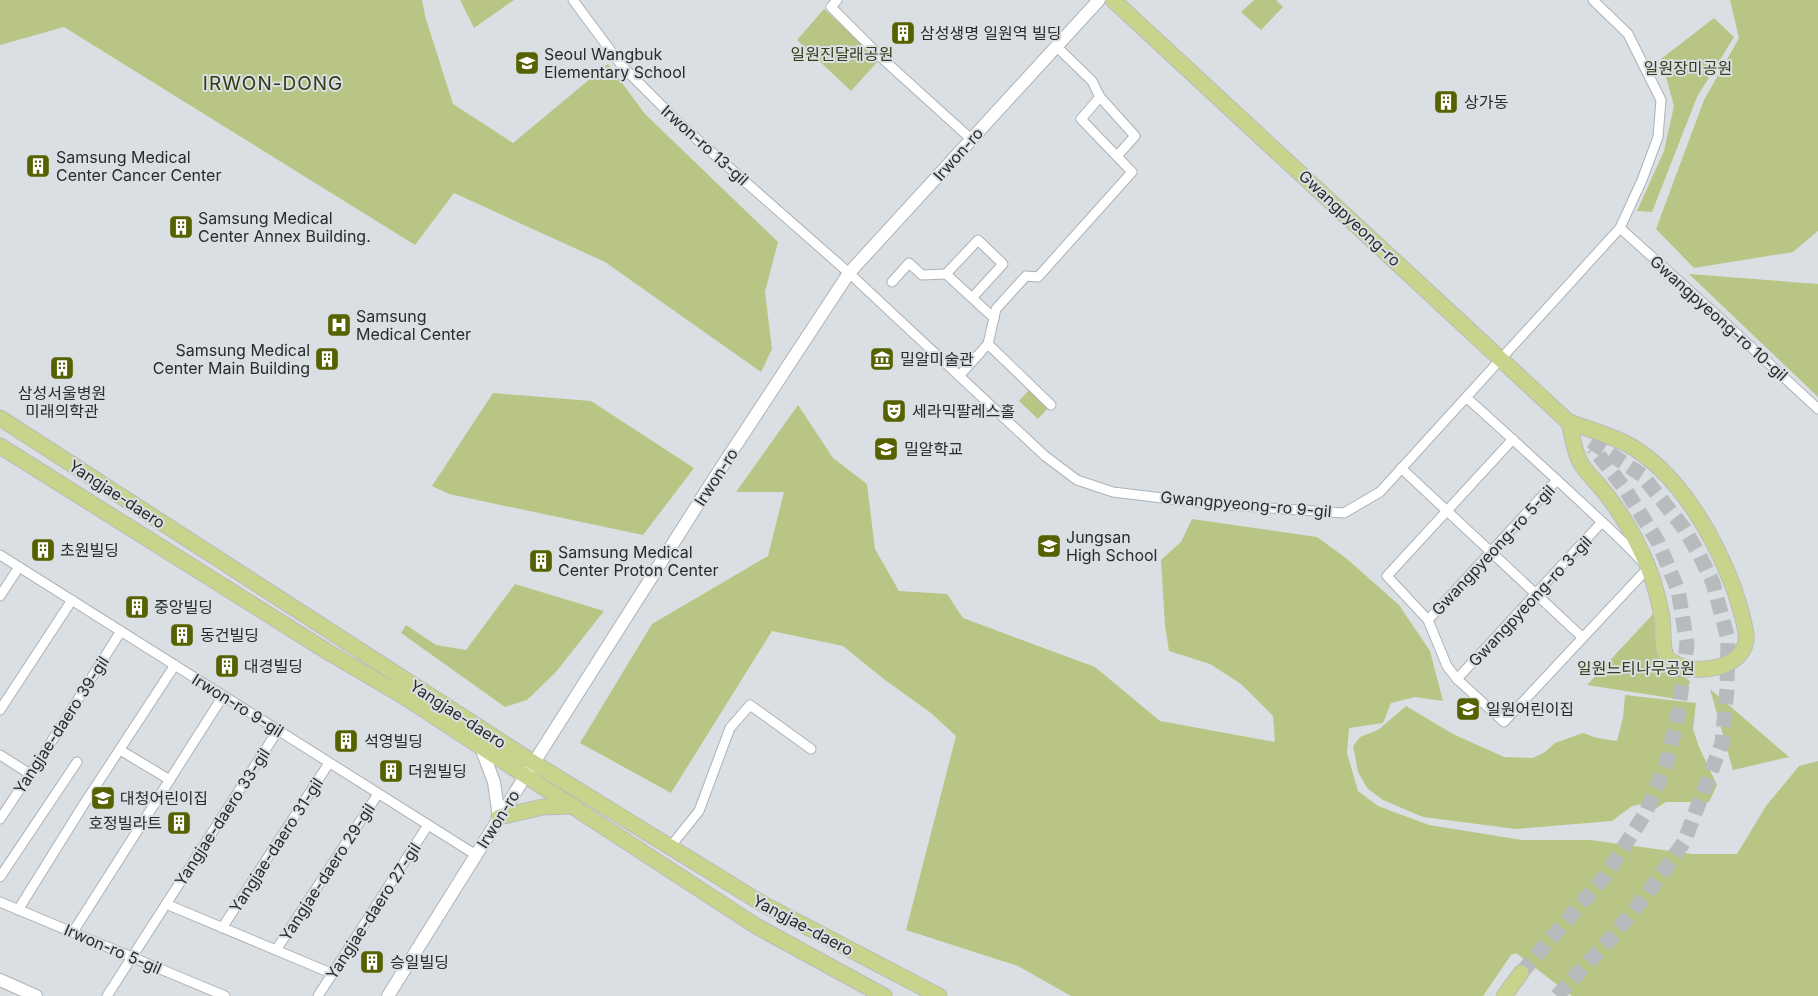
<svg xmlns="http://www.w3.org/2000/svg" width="1818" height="996" font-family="Inter,'Noto Sans KR',sans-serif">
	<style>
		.green { fill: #b9c585 }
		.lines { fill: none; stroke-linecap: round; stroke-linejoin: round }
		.primary-tunnel { stroke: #b7bbbe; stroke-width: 15; stroke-dasharray: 15 8; stroke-linecap: butt }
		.street-casing { stroke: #adb2b6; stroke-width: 11 }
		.secondary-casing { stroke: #adb2b6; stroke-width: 14 }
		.primary-casing { stroke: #bbb; stroke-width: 17 }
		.street { stroke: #fff; stroke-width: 9 }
		.secondary { stroke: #fff; stroke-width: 12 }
		.primary { stroke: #c8d38c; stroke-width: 15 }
		.labels { text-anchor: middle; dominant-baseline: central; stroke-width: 4; stroke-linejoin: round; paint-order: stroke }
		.poi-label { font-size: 16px; fill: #292b2c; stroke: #dadfe3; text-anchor: start }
		.park-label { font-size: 16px; fill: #373d18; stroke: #dadfe3 }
		.street-label { font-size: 16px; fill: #292b2c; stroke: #dadfe3 }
		.quarter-label { font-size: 19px; letter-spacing: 1px; fill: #343a12; stroke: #dadfe3 }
	</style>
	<rect width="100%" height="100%" fill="#dadfe3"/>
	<g class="green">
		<path d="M 0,0 L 422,0 L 425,16 L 453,104 L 513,143 L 608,64 L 645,114 L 778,242 L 765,292 L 772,349 L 761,372 L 605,262 L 454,193 L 415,245 L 64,27 L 0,45 Z"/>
		<path d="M 460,0 L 514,0 L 474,28 Z"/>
		<path d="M 1254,0 L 1276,0 L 1283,7 L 1261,30 L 1241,12 Z"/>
		<path d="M 1730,0 L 1818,0 L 1818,231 L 1793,252 L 1694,268 L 1656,229 L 1704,100 L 1739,38 Z"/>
		<path d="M 824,9 L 879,60 L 851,91 L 797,40 Z"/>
		<path d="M 1714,18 L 1734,37 L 1697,97 L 1652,212 L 1637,211 L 1664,151 L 1674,106 L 1661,59 Z"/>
		<path d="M 1689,274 L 1818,284 L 1818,397 Z"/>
		<path d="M 1029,390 L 1048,408 L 1038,419 L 1019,401 Z"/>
		<path d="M 493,393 L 591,401 L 694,468 L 643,535 L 449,494 L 432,486 Z"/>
		<path d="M 798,405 L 833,458 L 867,484 L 875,549 L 899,591 L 947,594 L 963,618 L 1095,667 L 1160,721 L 1275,742 L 1273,716 L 1241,684 L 1210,664 L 1169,651 L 1165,625 L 1161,560 L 1181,542 L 1192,519 L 1317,537 L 1346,558 L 1399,605 L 1430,651 L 1443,701 L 1415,697 L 1391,703 L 1383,723 L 1349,728 L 1347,753 L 1358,791 L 1378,806 L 1429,825 L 1522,840 L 1591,840 L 1692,854 L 1737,854 L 1766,806 L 1799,766 L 1818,761 L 1818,996 L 1572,996 L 1516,953 L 1511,955 L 1483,996 L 1071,996 L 1018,966 L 906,930 L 956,736 L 931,713 L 885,680 L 843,646 L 772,631 L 671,793 L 580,743 L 652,624 L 768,556 L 784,492 L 736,492 Z"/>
		<path d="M 515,584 L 604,611 L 556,672 L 527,700 L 505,707 L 401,633 L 406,625 L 436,645 L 466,650 Z"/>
		<path d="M 1654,613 L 1658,659 L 1690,681 L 1684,700 L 1587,685 Z"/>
		<path d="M 1710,689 L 1789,757 L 1733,770 Z"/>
		<path d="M 1625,695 L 1696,703 L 1693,729 L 1699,747 L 1717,785 L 1709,802 L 1666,802 L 1655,809 L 1642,804 L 1632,806 L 1612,821 L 1516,829 L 1423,817 L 1383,800 L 1367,788 L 1358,772 L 1353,746 L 1360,737 L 1378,730 L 1406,706 L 1453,734 L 1504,757 L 1533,758 L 1545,752 L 1555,743 L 1583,733 L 1597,738 L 1617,741 L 1623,718 Z"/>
	</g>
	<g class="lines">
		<g class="primary-tunnel">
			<path d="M 1521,973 L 1606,875 L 1646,812 L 1665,767 L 1676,726 L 1682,685 L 1687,644 L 1678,590 L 1658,542 L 1625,489 L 1593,448"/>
			<path d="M 1557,996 L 1609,940 L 1648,893 L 1684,842 L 1722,743 L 1727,689 L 1728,639 L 1713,583 L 1699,554 L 1683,527 L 1642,475 L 1586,438"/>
		</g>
		<defs>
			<g id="street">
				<path d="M 573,0 L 622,66 L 682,126 L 849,273 L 1045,456 L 1077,480 L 1113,492 L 1212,504 L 1344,513 L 1380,492 L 1620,228 L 1642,180 L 1658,137 L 1661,100 L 1628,34 L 1593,0"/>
				<path d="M 837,0 L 831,7 L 885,61 L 971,139"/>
				<path d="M 1100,97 L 1135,136 L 1117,156"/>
				<path d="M 1620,228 L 1721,319 L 1818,409"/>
				<path d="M 892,282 L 909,263 L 922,275 L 946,274"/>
				<path d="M 972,298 L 1003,264 L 978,240 L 946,274 L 994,318"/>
				<path d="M 988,344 L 1051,405"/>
				<path d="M 959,376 L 988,344 L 996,309 L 1026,276 L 1038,277 L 1132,172 L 1081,119 L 1100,97 L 1092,81 L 1056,46"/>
				<path d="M 1467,398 C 1506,433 1544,468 1583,504 C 1605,525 1628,545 1648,568 L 1504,722 L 1457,679 L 1447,666 L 1428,620 L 1387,576 L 1513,439"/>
				<path d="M 1401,468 L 1582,637"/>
				<path d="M 0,555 L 476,855"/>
				<path d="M 0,596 L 19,567"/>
				<path d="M 1428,620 L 1557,480"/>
				<path d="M 1457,679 L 1602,522"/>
				<path d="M 0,710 L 72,600"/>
				<path d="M 120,750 L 170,780"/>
				<path d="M 0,755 L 30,774"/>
				<path d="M 0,819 L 48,747 L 121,631"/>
				<path d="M 670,847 L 699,811 L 730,728 L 750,705 L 811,749"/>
				<path d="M 0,877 L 77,762"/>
				<path d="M 0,902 L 225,996"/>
				<path d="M 166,904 L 333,974"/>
				<path d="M 18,910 L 84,804 L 175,665"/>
				<path d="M 222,928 L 329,763"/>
				<path d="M 73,932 L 223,696"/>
				<path d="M 276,950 L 378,794"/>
				<path d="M 107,996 L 278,730"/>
				<path d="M 318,996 L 428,825"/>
			</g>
			<g id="secondary">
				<path d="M 480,745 L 494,782 L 499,817"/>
				<path d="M 0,980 L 36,996"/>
				<path d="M 388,996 L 526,775 L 719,471 L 849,273 L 1099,0"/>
			</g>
			<g id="primary">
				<path d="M 1113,0 L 1576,429"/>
				<path d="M 0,418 L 534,763 L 763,904 L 939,996"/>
				<path d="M 1569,422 C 1588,429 1610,435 1629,445 C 1678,473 1713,534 1733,586 C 1737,598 1748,630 1746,641 C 1741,669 1698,675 1676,664 C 1673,662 1669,661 1667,658 C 1661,649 1664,628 1662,617 C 1658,594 1650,569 1640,549 C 1631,529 1619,511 1606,494 C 1598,483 1586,473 1580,462 C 1574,451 1572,434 1569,422 Z"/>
				<path d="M 0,446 L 328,652 L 403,696 L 756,926 L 884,996"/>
				<path d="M 499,817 L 543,807 L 574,806"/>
				<path d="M 1504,996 L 1521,973"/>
			</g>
		</defs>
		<use href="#street" class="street-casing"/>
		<use href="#secondary" class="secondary-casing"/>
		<use href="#primary" class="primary-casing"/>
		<use href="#street" class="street"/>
		<use href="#secondary" class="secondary"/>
		<use href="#primary" class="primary"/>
	</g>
	<defs>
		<symbol id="building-square" viewBox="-11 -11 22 22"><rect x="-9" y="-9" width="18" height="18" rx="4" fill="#566100" stroke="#dadfe3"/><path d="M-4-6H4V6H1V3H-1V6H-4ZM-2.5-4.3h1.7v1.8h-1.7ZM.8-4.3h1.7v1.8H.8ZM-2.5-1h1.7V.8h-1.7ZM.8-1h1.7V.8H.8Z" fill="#fff"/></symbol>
		<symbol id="school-square" viewBox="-11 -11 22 22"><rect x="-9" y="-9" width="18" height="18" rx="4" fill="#566100" stroke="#dadfe3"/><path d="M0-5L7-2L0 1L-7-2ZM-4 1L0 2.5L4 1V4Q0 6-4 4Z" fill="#fff"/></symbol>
		<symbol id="hospital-square" viewBox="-11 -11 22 22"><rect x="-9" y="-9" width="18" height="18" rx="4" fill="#566100" stroke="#dadfe3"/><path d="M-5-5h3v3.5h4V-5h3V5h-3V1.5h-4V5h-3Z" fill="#fff"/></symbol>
		<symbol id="museum-square" viewBox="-11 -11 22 22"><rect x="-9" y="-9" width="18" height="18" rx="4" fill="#566100" stroke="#dadfe3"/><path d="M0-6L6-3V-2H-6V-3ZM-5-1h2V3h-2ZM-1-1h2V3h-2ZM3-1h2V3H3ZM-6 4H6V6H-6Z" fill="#fff"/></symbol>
		<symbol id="theatre-square" viewBox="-11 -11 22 22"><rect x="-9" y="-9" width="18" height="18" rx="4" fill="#566100" stroke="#dadfe3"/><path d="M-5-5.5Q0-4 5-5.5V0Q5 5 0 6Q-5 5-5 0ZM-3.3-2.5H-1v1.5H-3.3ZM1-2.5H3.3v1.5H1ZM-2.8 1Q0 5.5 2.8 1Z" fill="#fff"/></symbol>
	</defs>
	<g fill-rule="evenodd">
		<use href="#building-square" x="889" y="19" width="28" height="28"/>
		<use href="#school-square" x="513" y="49" width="28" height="28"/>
		<use href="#building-square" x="1432" y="88" width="28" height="28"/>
		<use href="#building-square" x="24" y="152" width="28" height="28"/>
		<use href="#building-square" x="167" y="213" width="28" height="28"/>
		<use href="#hospital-square" x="325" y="311" width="28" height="28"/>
		<use href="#building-square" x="313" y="345" width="28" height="28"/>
		<use href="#museum-square" x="868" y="345" width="28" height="28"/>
		<use href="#building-square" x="48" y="354" width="28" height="28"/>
		<use href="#theatre-square" x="880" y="397" width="28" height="28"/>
		<use href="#school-square" x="872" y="435" width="28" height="28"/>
		<use href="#school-square" x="1035" y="532" width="28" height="28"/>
		<use href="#building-square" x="29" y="536" width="28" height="28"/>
		<use href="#building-square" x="527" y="547" width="28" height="28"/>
		<use href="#building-square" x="123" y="593" width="28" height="28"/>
		<use href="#building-square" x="168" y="621" width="28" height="28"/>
		<use href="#building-square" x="213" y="652" width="28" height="28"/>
		<use href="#school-square" x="1454" y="695" width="28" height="28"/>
		<use href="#building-square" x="332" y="727" width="28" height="28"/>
		<use href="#building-square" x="377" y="757" width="28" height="28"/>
		<use href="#school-square" x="89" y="784" width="28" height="28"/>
		<use href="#building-square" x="165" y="809" width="28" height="28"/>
		<use href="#building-square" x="358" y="948" width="28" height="28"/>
	</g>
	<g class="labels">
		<g class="poi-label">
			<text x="920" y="33">삼성생명 일원역 빌딩</text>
			<text x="544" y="54">Seoul Wangbuk<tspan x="544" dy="18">Elementary School</tspan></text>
			<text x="1464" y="102">상가동</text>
			<text x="56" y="157">Samsung Medical<tspan x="56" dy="18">Center Cancer Center</tspan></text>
			<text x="198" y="218">Samsung Medical<tspan x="198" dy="18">Center Annex Building.</tspan></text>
			<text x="356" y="316">Samsung<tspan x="356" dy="18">Medical Center</tspan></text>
			<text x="310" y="350" text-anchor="end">Samsung Medical<tspan x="310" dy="18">Center Main Building</tspan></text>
			<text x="900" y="359">밀알미술관</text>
			<text x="62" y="393" text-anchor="middle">삼성서울병원<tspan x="62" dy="18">미래의학관</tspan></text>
			<text x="912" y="411">세라믹팔레스홀</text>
			<text x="904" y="449">밀알학교</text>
			<text x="1066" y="537">Jungsan<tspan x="1066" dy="18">High School</tspan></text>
			<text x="60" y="550">초원빌딩</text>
			<text x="558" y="552">Samsung Medical<tspan x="558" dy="18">Center Proton Center</tspan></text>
			<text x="154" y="607">중앙빌딩</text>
			<text x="200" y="635">동건빌딩</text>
			<text x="244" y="666">대경빌딩</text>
			<text x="1486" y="709">일원어린이집</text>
			<text x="364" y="741">석영빌딩</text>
			<text x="408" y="771">더원빌딩</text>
			<text x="120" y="798">대청어린이집</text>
			<text x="162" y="823" text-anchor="end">호정빌라트</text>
			<text x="390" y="962">승일빌딩</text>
		</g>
		<g class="park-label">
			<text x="842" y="54">일원진달래공원</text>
			<text x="1688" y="68">일원장미공원</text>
			<text x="1636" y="668">일원느티나무공원</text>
		</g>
		<g class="street-label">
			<text transform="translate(705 145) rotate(42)">Irwon-ro 13-gil</text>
			<text transform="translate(958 154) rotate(-48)">Irwon-ro</text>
			<text transform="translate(1350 218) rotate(43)">Gwangpyeong-ro</text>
			<text transform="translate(1719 318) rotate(42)">Gwangpyeong-ro 10-gil</text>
			<text transform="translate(716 477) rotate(-57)">Irwon-ro</text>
			<text transform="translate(117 494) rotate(33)">Yangjae-daero</text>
			<text transform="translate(1246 504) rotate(5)">Gwangpyeong-ro 9-gil</text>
			<text transform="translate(1493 550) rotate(-47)">Gwangpyeong-ro 5-gil</text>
			<text transform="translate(1530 601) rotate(-47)">Gwangpyeong-ro 3-gil</text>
			<text transform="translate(238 705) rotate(32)">Irwon-ro 9-gil</text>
			<text transform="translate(458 714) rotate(33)">Yangjae-daero</text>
			<text transform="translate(61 725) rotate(-57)">Yangjae-daero 39-gil</text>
			<text transform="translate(222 817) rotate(-57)">Yangjae-daero 33-gil</text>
			<text transform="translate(498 819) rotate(-58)">Irwon-ro</text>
			<text transform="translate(276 845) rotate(-57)">Yangjae-daero 31-gil</text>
			<text transform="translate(327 872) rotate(-57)">Yangjae-daero 29-gil</text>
			<text transform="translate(373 911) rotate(-57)">Yangjae-daero 27-gil</text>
			<text transform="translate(803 925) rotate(28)">Yangjae-daero</text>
			<text transform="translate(113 949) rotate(23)">Irwon-ro 5-gil</text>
		</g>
		<g class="quarter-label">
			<text x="273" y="83">IRWON-DONG</text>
		</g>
	</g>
</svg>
